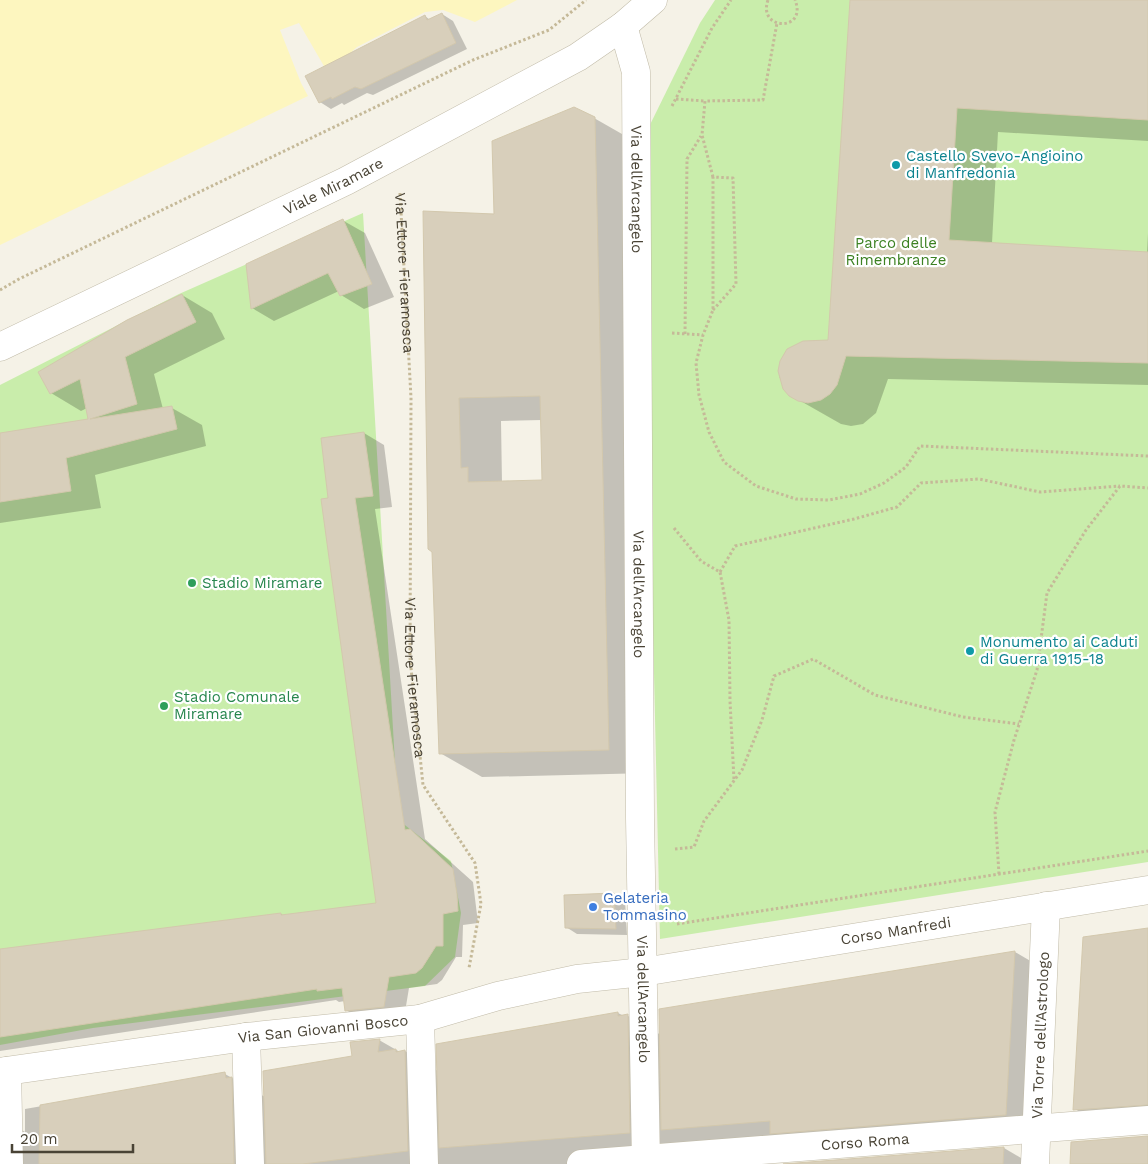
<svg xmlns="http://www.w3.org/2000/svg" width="1148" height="1164" font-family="'Work Sans',sans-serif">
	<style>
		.green { fill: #c9edab }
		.sand { fill: #fdf6bf }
		.shadow { fill: #0003; fill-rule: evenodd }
		.building { fill: #d8cfbb; stroke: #d3c8ad; fill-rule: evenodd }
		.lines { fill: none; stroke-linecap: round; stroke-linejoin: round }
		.minor-casing { stroke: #c1bba8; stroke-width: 29 }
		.path { stroke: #c5b998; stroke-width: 3; stroke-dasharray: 2.5 2.5; stroke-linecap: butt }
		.minor { stroke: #fff; stroke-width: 28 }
		.culture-dot { fill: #0f9aa8; stroke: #fff; stroke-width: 2 }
		.leisure-dot { fill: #2e9e5b; stroke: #fff; stroke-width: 2 }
		.shop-dot { fill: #3f7fe0; stroke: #fff; stroke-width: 2 }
		.labels { text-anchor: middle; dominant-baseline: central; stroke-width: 4.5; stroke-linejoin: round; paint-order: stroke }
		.culture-label { font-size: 15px; fill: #0d838f; stroke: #fff; text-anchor: start }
		.street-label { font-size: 15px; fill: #494335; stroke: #fff }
		.park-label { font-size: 15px; fill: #3c8122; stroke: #fff }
		.leisure-label { font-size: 15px; fill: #27864d; stroke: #fff; text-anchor: start }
		.shop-label { font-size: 15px; fill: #366cbe; stroke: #fff; text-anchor: start }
	</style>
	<rect width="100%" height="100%" fill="#f5f2e7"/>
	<g class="green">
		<path d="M 715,0 L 1148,0 L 1148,862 L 660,939 L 642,141 L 700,23 Z"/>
		<path d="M 363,213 L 396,780 L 401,822 L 451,861 L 461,913 L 455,957 L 425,986 L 93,1028 L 0,1045 L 0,385 L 179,294 Z"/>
	</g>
	<path class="sand" d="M 0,0 L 517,0 L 475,22 L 443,10 L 425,12 L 357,47 L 328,73 L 299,23 L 280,30 L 301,83 L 308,96 L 0,245 Z"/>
	<g class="shadow">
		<path d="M 852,0 L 1148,0 L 1148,141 L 998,132 L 992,243 L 1147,253 L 1148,233 L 1148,385 L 888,379 L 876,413 L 863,424 L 851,426 L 841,424 L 790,395 L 784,388 L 779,376 L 781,361 L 829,341 Z"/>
		<path d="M 442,14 L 453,21 L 467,49 L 373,95 L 367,93 L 344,105 L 342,103 L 331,109 L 320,102 L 425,16 L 430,20 Z"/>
		<path d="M 594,118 L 636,142 L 650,773 L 482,777 L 440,753 L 424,212 L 496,216 ZM 542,420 L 544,482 L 502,483 L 501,421 Z"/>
		<path d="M 342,220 L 365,233 L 394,297 L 364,309 L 341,295 L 339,291 L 274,321 L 252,308 Z"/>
		<path d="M 182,295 L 212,313 L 225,339 L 154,374 L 163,409 L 172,408 L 202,425 L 206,446 L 95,475 L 101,508 L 0,523 L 0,434 L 89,420 L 87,408 L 81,411 L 51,393 Z"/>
		<path d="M 364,433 L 384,445 L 392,507 L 375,509 L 425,839 L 473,882 L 478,923 L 463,925 L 462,957 L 456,957 L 442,980 L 437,984 L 409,988 L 404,1018 L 366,1022 L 346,1010 L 345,1001 L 339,1002 L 336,1000 L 0,1051 L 0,951 L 281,914 L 284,916 L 377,904 L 330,499 Z"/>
		<path d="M 614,894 L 625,900 L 627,935 L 577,934 L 566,927 Z"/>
		<path d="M 1148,929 L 1148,1131 L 1116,1134 L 1075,1109 Z"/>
		<path d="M 1015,952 L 1056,976 L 1047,1139 L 702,1164 L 664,1143 L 665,1164 L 0,1164 L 0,1117 L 25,1132 L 25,1109 L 225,1074 L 265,1097 L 353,1058 L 379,1040 L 400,1052 L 405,1051 L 438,1071 L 618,1013 L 624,1016 L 628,1016 L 661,1035 Z"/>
		<path d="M 1004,1148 L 1031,1164 L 799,1164 Z"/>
	</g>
	<g class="building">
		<path d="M 850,0 L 1148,0 L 1148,120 L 957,108 L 949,240 L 1148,252 L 1148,363 L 846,356 L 837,385 L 830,394 L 821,400 L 808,403 L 798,401 L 789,396 L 783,389 L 778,371 L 780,361 L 787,349 L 803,341 L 828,340 Z"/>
		<path d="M 442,13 L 456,43 L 361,89 L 355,87 L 332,99 L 331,97 L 319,103 L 305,76 L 425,15 L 427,20 Z"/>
		<path d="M 574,107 L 595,117 L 609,750 L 439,754 L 432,552 L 428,549 L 423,211 L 494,214 L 492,141 ZM 540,396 L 542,480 L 468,482 L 468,467 L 461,468 L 459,398 Z"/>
		<path d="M 343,219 L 372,284 L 340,296 L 328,273 L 251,309 L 246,264 Z"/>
		<path d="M 182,294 L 196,322 L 125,357 L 137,404 L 90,419 L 172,406 L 177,429 L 66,458 L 71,491 L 0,502 L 0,433 L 88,419 L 80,379 L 50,394 L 38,372 L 127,320 Z"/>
		<path d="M 364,432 L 373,496 L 355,498 L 405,830 L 410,829 L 453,869 L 457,894 L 458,911 L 443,914 L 443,946 L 436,946 L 422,968 L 416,973 L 389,977 L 384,1007 L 345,1011 L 342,988 L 317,991 L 317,989 L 0,1037 L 0,949 L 281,913 L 281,915 L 376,903 L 321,499 L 328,498 L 321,438 Z"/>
		<path d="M 614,893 L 616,929 L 565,928 L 564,895 Z"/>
		<path d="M 1148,928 L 1148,1105 L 1073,1110 L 1083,937 Z"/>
		<path d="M 1015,951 L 1006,1115 L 770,1134 L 770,1121 L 661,1130 L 659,1009 Z"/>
		<path d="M 618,1012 L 618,1016 L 628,1014 L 630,1133 L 439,1148 L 436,1044 Z"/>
		<path d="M 380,1039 L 378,1052 L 396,1049 L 396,1052 L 405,1050 L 408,1151 L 303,1164 L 266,1164 L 263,1071 L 352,1056 L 350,1042 Z"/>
		<path d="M 225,1072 L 226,1078 L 232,1077 L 234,1164 L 39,1164 L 40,1105 Z"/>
		<path d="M 1148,1136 L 1148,1164 L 1070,1164 L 1071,1142 Z"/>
		<path d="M 1004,1147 L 1003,1164 L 783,1164 Z"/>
	</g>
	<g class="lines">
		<defs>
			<g id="minor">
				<path id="s2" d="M 623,26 L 636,72 L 640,818 L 646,1164"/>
				<path id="s3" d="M 0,347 L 346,181 L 578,57 L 623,26 L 653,0"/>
				<path d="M 420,1019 L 424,1164"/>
				<path d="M 246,1037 L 250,1164"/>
				<path d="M 7,1071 L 9,1164"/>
				<path id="s4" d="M 0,1072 L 246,1037 L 420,1019 L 498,996 L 577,979 L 643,972 L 1148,890"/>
				<path id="s5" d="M 581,1164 L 1148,1120"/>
				<path id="s6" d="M 1035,1164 L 1046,906"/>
			</g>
		</defs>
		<use href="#minor" class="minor-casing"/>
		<g class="path">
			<path d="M 768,0 C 757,31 808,32 795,0"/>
			<path d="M 676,99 L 705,101"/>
			<path d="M 672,106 L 712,28 L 731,0"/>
			<path d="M 713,177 L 702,135 L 705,101 L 763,100 L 777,23"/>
			<path id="s1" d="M 400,193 L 411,398 L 410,658 L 423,785 L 475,863 L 481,904 L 469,968"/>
			<path d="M 0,290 L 19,279 L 473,60 L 549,30 L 586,0"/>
			<path d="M 713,310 L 736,284 L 733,178 L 713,177 L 713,310 L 703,335 L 696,363 L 699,395 L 709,432 L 724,462 L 756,486 L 796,499 L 829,500 L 860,494 L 884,483 L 906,467 L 920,446 L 1148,456"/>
			<path d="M 672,333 L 703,335"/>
			<path d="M 685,334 L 687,159 L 701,136"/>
			<path d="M 674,528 L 701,561 L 720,572 L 729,620 L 730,701 L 734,780"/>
			<path d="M 720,572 L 735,546 L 854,519 L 897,507 L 921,483 L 979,479 L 1040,492 L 1120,486"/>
			<path d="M 675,849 L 694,847 L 704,821 L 742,770 L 762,720 L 774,676 L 813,659 L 875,695 L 963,717 L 1019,724"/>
			<path d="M 999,874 L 995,812 L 1014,740 L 1037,670 L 1047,593 L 1086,530 L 1120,486 L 1148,488"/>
			<path d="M 677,924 L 1148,851"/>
		</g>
		<use href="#minor" class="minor"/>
	</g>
	<g class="culture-dot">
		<circle cx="896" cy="165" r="5"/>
		<circle cx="970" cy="651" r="5"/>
	</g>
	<g class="leisure-dot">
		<circle cx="192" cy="583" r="5"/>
		<circle cx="164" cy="706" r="5"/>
	</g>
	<circle class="shop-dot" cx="593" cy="907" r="5"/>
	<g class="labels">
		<g class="culture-label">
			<text x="906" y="156">Castello Svevo-Angioino<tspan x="906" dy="17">di Manfredonia</tspan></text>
			<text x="980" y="642">Monumento ai Caduti<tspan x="980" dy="17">di Guerra 1915-18</tspan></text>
		</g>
		<g class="street-label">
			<text stroke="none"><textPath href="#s3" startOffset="370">Viale Miramare</textPath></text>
			<text stroke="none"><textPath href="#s2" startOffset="165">Via dell'Arcangelo</textPath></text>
			<text stroke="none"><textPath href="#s1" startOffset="80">Via Ettore Fieramosca</textPath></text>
			<text stroke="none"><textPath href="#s2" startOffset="570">Via dell'Arcangelo</textPath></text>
			<text stroke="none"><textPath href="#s1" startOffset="485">Via Ettore Fieramosca</textPath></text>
			<text stroke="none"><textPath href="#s4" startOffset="908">Corso Manfredi</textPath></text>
			<text stroke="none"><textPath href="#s2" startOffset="975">Via dell'Arcangelo</textPath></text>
			<text stroke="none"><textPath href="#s4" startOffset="326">Via San Giovanni Bosco</textPath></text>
			<text stroke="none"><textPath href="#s6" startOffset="129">Via Torre dell'Astrologo</textPath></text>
			<text stroke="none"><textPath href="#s5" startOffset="285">Corso Roma</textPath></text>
		</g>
		<g class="park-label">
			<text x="896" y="243">Parco delle<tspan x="896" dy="17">Rimembranze</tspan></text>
		</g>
		<g class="leisure-label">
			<text x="202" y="583">Stadio Miramare</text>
			<text x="174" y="697">Stadio Comunale<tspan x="174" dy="17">Miramare</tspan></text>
		</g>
		<g class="shop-label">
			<text x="603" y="898">Gelateria<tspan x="603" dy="17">Tommasino</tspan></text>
		</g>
	</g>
	<path d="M12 1144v8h121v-8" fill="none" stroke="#494335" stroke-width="2.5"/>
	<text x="20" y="1144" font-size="15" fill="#494335" stroke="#ffffff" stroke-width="4" paint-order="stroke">20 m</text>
</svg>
